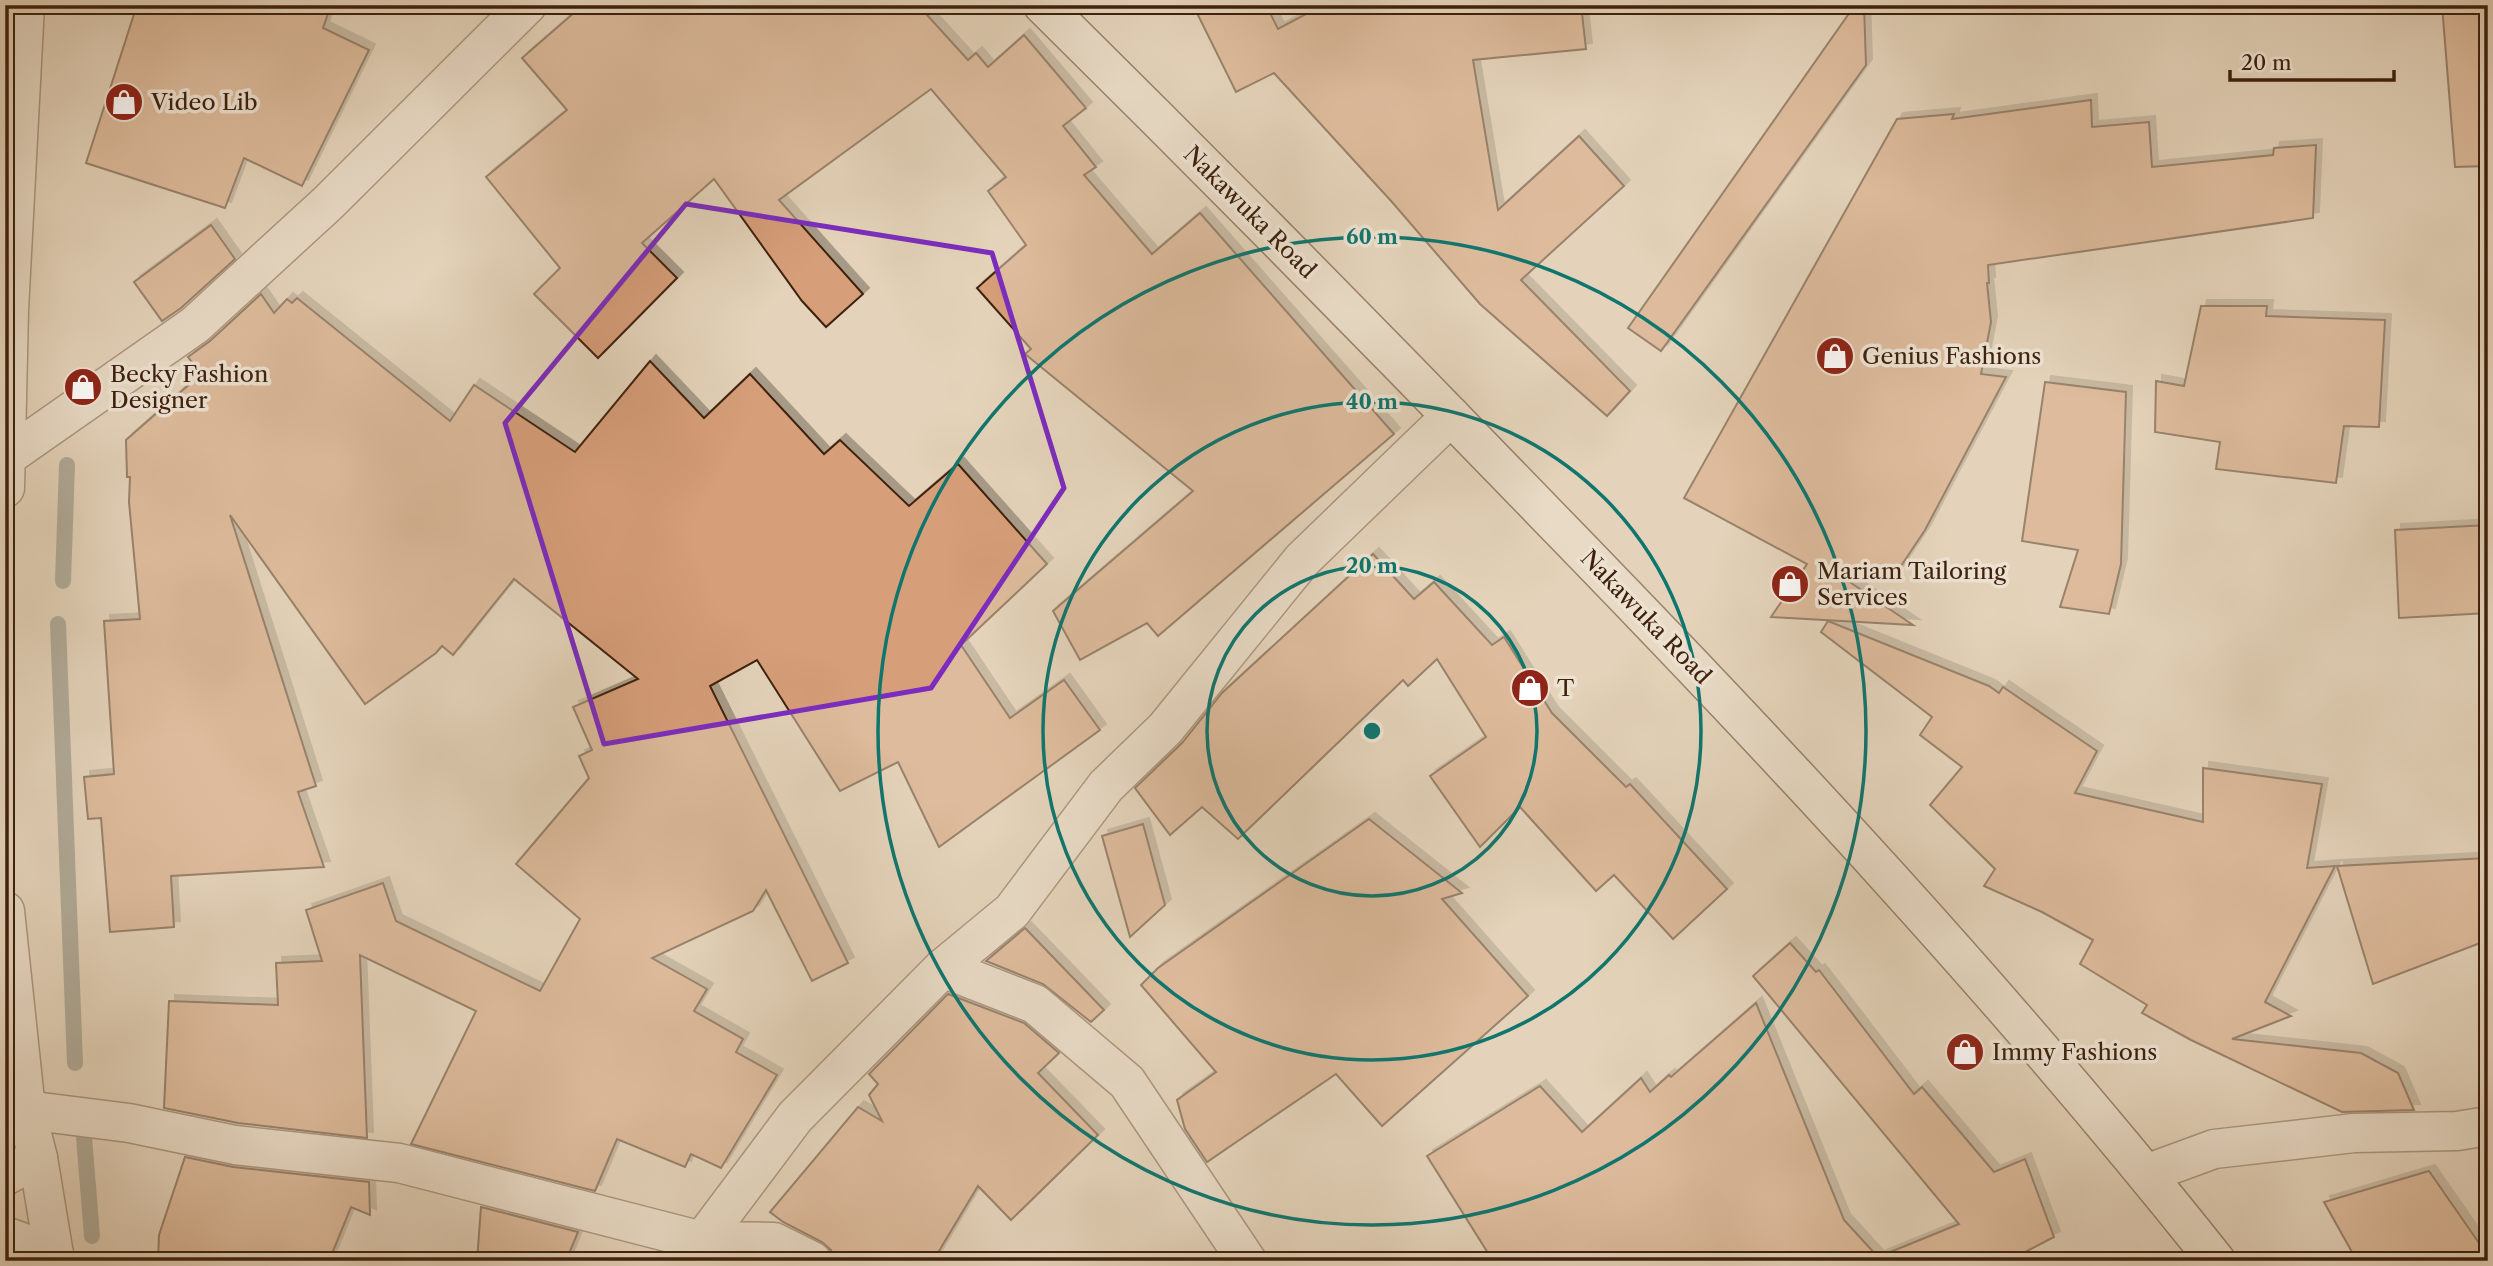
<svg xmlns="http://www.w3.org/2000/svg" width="2493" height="1266" font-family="'Libre Caslon Text',serif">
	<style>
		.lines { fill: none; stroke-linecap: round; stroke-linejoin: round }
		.stream { stroke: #737b72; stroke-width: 16 }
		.building { fill: #d69e79; stroke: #3e210d; stroke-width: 2; filter: url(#shadow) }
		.minor-casing { stroke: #684e38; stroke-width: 41 }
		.secondary-casing { stroke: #3e210d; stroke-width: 41 }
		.minor { stroke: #ede2d2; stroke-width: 38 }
		.secondary { stroke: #ede2d2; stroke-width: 38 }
		.marked { fill: none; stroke: #7b2cbf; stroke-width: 5; stroke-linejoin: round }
		.ring { fill: none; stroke: #0f766e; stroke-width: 3.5 }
		.labels { text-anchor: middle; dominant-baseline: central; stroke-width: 7; stroke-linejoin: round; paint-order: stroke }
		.poi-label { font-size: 23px; fill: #3e210d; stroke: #ede2d2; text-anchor: start }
		.street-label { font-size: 23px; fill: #3e210d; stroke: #ede2d2 }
		.centre { fill: #0f766e; stroke: #ede2d2; stroke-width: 3.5 }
		.ring-label { font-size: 21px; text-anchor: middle; font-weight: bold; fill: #0f766e; stroke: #ede2d2; stroke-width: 7; stroke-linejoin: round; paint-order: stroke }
	</style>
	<defs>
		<filter id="shadow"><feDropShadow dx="6" dy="-6" stdDeviation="0" flood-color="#0004"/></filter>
	</defs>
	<rect width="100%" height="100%" fill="#e4d3ba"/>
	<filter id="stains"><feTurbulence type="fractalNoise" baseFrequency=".00286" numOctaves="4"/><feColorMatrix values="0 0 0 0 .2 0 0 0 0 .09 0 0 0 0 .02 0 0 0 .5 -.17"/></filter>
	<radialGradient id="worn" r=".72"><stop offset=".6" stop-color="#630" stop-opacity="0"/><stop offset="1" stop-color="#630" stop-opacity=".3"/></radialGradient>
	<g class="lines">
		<g class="stream">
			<path d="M 63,581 L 67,465"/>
			<path d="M 58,624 L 75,1063"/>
			<path d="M 84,1137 L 92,1236"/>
		</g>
	</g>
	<g class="building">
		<path d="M 137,5 L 331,5 L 323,28 L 369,50 L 302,186 L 244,158 L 225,208 L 86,163 Z"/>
		<path d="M 583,5 L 918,5 L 968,60 L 976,53 L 988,67 L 1024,35 L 1086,108 L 1063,126 L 1096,167 L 1084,175 L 1152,254 L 1200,213 L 1394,434 L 1158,636 L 1147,623 L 1080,660 L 1053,611 L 1193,491 L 1025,354 L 1031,349 L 977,288 L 1026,245 L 988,191 L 1006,177 L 931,89 L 779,200 L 863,294 L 826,327 L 802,301 L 714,179 L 642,243 L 677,278 L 598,358 L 534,294 L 560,268 L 486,177 L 567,110 L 522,58 Z"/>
		<path d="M 1193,5 L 1266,5 L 1278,29 L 1323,5 L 1581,5 L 1586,49 L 1473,60 L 1498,210 L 1579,136 L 1624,186 L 1521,280 L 1630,391 L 1607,416 L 1480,304 L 1392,202 L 1274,73 L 1236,92 Z"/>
		<path d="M 1855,5 L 1864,5 L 1866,65 L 1661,351 L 1628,328 Z"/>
		<path d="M 2442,5 L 2488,5 L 2488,166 L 2455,167 Z"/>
		<path d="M 2091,100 L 2092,127 L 2149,122 L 2152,167 L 2273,155 L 2274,148 L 2316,145 L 2313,218 L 1988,265 L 1989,283 L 1987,283 L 1991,322 L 1981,374 L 2006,377 L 1925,530 L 1891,581 L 1835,572 L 1913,625 L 1771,617 L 1807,564 L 1684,498 L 1897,119 L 1954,114 L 1952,119 Z"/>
		<path d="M 211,225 L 235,259 L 181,308 L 162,321 L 134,282 Z"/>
		<path d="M 261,294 L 274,313 L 287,299 L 292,303 L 297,298 L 450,421 L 474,385 L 575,452 L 650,361 L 704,418 L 750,374 L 824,454 L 840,440 L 909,506 L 958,464 L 1047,564 L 961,645 L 1010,718 L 1064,680 L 1100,730 L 939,847 L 898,762 L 840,791 L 757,660 L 710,686 L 848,963 L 812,981 L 766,890 L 753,911 L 652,958 L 707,989 L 694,1011 L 743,1039 L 736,1052 L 777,1075 L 721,1168 L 691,1154 L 685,1167 L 617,1139 L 595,1191 L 411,1144 L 476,1011 L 360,955 L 367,1138 L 238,1123 L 164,1108 L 169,1001 L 278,1005 L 276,963 L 322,961 L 306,910 L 383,883 L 396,921 L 540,991 L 580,919 L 516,864 L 589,778 L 579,756 L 592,750 L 573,707 L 638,679 L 514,579 L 453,655 L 442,646 L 436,653 L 365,704 L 230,515 L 316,786 L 298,792 L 324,867 L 171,876 L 174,927 L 110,932 L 101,818 L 88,819 L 84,777 L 114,774 L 104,621 L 140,619 L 129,502 L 130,477 L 127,477 L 126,440 L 201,374 L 188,357 L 210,341 Z"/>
		<path d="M 2201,306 L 2267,306 L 2266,316 L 2385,320 L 2379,427 L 2344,426 L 2336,483 L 2216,469 L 2220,442 L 2155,432 L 2156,381 L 2184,386 Z"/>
		<path d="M 2045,382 L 2126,392 L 2121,564 L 2109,614 L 2060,607 L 2078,550 L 2022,541 Z"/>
		<path d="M 2488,525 L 2488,613 L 2399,618 L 2395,530 Z"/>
		<path d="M 1373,554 L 1414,599 L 1434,582 L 1492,645 L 1504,637 L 1552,713 L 1626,787 L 1630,784 L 1727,889 L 1673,939 L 1614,875 L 1596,891 L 1520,807 L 1480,847 L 1430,776 L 1486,737 L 1437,659 L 1408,686 L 1403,680 L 1238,839 L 1202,807 L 1170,835 L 1135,788 L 1182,743 L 1222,693 Z"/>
		<path d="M 1828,621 L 1989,686 L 1999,693 L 2003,687 L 2097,751 L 2075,793 L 2203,822 L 2203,768 L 2322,784 L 2307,868 L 2335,866 L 2265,1002 L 2291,1016 L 2232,1039 L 2361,1053 L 2398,1073 L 2414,1110 L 2342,1112 L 2191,1040 L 2142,1013 L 2147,1005 L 2080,964 L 2093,940 L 2042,912 L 1984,886 L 1995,869 L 1930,805 L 1962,767 L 1920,735 L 1932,717 L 1821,632 Z"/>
		<path d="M 1369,819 L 1462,893 L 1442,899 L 1528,996 L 1382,1126 L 1336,1074 L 1207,1162 L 1185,1129 L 1177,1100 L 1216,1072 L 1141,985 L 1158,968 Z"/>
		<path d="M 1143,824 L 1165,905 L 1130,937 L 1102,836 Z"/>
		<path d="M 2488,858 L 2488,940 L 2373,984 L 2337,866 Z"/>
		<path d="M 1025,928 L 1104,1010 L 1091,1022 L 1043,984 L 986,961 Z"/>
		<path d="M 1790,943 L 1816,972 L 1819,970 L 1914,1094 L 1922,1087 L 1994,1172 L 2025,1159 L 2054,1237 L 2008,1261 L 1493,1261 L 1427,1156 L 1540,1086 L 1582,1132 L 1641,1078 L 1650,1092 L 1669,1075 L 1671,1077 L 1756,1003 L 1844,1220 L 1878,1257 L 1959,1224 L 1753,976 Z"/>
		<path d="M 948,994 L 1024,1023 L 1059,1053 L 1038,1073 L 1098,1135 L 1011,1220 L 978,1186 L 933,1261 L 834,1261 L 831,1250 L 822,1242 L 783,1222 L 770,1212 L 858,1107 L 882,1121 L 869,1095 L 878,1084 L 869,1074 Z"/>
		<path d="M 185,1157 L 233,1167 L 369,1182 L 370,1215 L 351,1207 L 329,1261 L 158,1261 L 159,1235 Z"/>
		<path d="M 2429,1171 L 2488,1256 L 2488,1261 L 2357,1261 L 2324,1202 Z"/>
		<path d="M 481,1207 L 578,1232 L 566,1261 L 477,1261 Z"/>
	</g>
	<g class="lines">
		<defs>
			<g id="minor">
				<path d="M 5,458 L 195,325 L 328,203 L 527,5"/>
				<path d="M 5,488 L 9,310 L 25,5"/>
				<path d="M 5,911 L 26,1110 L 38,1158 L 55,1261"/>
				<path d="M 943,968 L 1035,1004 L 1127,1082 L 1247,1261"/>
				<path d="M 26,1110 L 129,1123 L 235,1145 L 399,1163 L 702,1241 L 795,1117 L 943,968 L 1012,911 L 1106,786 L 1165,729 L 1302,560 L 1451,416"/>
				<path d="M 2146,1174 L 2214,1149 L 2354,1133 L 2457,1131 L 2488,1126"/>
				<path d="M 5,1176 L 38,1158"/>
				<path d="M 5,1236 L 54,1254"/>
				<path d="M 702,1241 L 774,1242 L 812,1261"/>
			</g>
			<path id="secondary" d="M 1043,5 C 1211,171 1377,339 1541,509 C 1776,750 2006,997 2216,1261"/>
		</defs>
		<use href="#minor" class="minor-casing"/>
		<use href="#secondary" class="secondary-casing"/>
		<use href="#minor" class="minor"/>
		<use href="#secondary" class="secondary"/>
	</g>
	<path d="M0 0H2493V1266H0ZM 686,204 L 992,253 L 1064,488 L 931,688 L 604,744 L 505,423 Z" fill="#e4d3ba" fill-opacity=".55" fill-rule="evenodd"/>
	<path class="marked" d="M 686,204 L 992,253 L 1064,488 L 931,688 L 604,744 L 505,423 Z"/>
	<g class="ring">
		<circle cx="1372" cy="731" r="165"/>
		<circle cx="1372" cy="731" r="329"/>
		<circle cx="1372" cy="731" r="494"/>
	</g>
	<defs>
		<symbol id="shop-disc" viewBox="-11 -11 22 22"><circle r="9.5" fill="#8f2418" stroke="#ede2d2"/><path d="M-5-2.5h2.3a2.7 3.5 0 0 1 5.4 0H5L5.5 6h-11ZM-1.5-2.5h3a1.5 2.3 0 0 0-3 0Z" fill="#fff"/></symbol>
	</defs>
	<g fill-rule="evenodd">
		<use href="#shop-disc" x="102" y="80" width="44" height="44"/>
		<use href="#shop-disc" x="1813" y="334" width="44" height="44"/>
		<use href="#shop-disc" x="61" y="365" width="44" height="44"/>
		<use href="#shop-disc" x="1768" y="562" width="44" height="44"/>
		<use href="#shop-disc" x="1508" y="666" width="44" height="44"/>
		<use href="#shop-disc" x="1943" y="1030" width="44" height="44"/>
	</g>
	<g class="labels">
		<g class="poi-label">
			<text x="151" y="102">Video Lib</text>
			<text x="1862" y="356">Genius Fashions</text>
			<text x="110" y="374">Becky Fashion<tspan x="110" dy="26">Designer</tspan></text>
			<text x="1817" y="571">Mariam Tailoring<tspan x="1817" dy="26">Services</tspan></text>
			<text x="1557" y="688">T</text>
			<text x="1992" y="1052">Immy Fashions</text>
		</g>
		<g class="street-label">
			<text transform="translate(1250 212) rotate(45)">Nakawuka Road</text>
			<text transform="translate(1646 617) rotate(46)">Nakawuka Road</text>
		</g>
	</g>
	<circle cx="1372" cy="731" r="10" class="centre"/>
	<g class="ring-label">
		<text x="1372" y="244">60 m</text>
		<text x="1372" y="409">40 m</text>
		<text x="1372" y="573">20 m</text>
	</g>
	<rect width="2493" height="1266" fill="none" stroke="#e4d3ba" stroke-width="28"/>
	<rect x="7" y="7" width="2479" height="1252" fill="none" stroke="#3e210d" stroke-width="3.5"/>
	<rect x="14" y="14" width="2465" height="1238" fill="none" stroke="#3e210d" stroke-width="2"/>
	<path d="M2230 70v10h164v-10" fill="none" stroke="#3e210d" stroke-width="3.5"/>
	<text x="2241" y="70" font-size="21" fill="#3e210d" stroke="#ede2d2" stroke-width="5" paint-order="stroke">20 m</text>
	<rect width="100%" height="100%" filter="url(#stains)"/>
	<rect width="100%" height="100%" fill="url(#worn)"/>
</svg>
